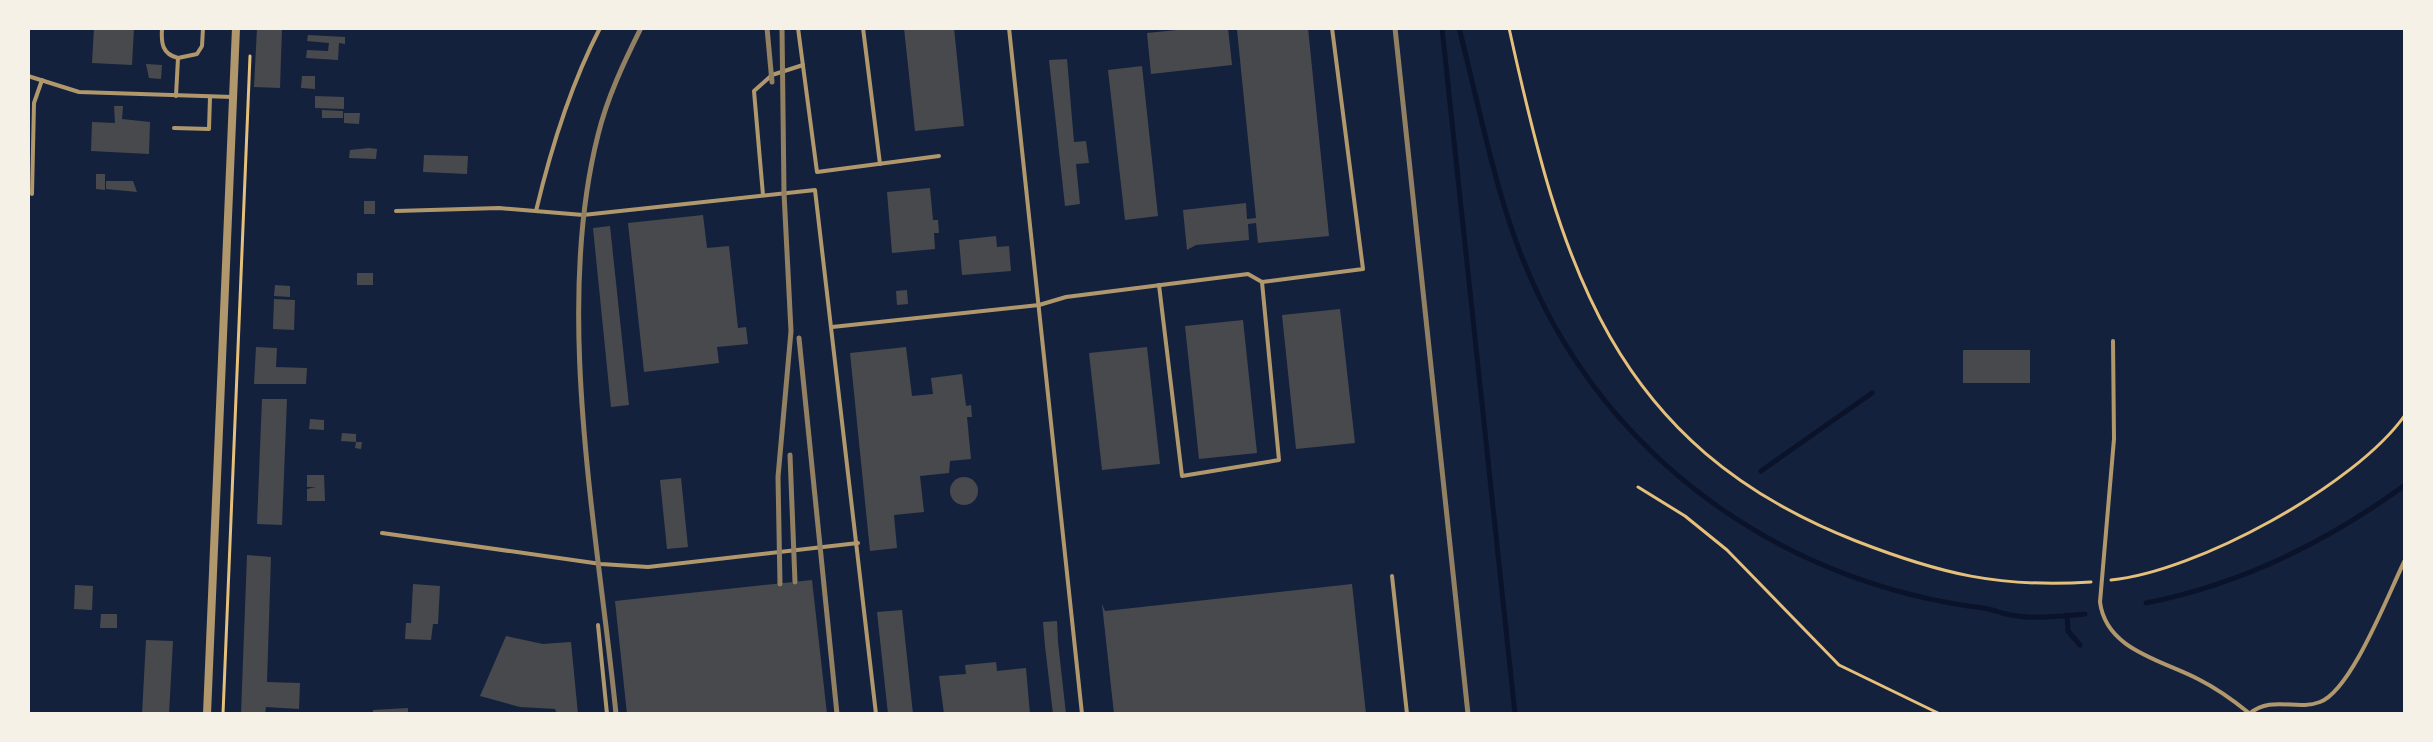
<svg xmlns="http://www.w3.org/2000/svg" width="2433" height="742" font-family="Ubuntu,sans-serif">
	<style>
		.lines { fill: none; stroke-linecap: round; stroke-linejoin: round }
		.stream { stroke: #0b132b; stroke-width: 5 }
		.building { fill: #48494c }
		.path { stroke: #e5c07b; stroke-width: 3 }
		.service { stroke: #b1986c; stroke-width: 4 }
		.minor { stroke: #b1986c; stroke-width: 8 }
		.rail { stroke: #918062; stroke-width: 5 }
	</style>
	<rect width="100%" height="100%" fill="#14213d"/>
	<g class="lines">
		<g class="stream">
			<path d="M 1442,28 L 1515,714"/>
			<path d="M 1459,28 C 1482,117 1498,211 1538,294 C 1622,470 1791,584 1983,608 C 1991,609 1998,612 2006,614 C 2030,620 2060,616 2085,614"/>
			<path d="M 1761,471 L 1872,393"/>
			<path d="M 2146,603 C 2242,584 2327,542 2405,485"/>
			<path d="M 2067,615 L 2068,631 L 2080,645"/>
		</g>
	</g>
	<g class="building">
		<path d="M 94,28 L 134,28 L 132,65 L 92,63 Z"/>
		<path d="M 257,28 L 282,28 L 280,88 L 254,87 Z"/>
		<path d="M 904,28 L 954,28 L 964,126 L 915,131 Z"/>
		<path d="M 1197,28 L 1228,28 L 1232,65 L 1151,74 L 1147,33 Z"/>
		<path d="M 1308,28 L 1329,236 L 1258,243 L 1256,223 L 1248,224 L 1249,240 L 1196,245 L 1187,250 L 1183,210 L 1246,203 L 1247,219 L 1256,218 L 1237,30 Z"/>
		<path d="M 308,35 L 345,37 L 345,44 L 339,43 L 338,60 L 306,58 L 307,50 L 328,51 L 329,43 L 307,41 Z"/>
		<path d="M 1067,59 L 1074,142 L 1086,141 L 1089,163 L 1076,164 L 1080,204 L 1065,206 L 1049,60 Z"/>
		<path d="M 146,64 L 162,65 L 161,79 L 149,78 Z"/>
		<path d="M 1142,66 L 1158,216 L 1125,220 L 1108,70 Z"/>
		<path d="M 302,76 L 315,76 L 315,89 L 301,88 Z"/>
		<path d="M 315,96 L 344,97 L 344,109 L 315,108 Z"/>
		<path d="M 114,106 L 123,106 L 122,119 L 150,122 L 149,154 L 91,151 L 92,122 L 115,123 Z"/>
		<path d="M 322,110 L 343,111 L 343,118 L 322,118 Z"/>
		<path d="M 344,113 L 360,113 L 359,124 L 344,123 Z"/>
		<path d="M 369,148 L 377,149 L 376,159 L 349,158 L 350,150 Z"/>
		<path d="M 424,155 L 468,156 L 467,174 L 423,172 Z"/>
		<path d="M 96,174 L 105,174 L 105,190 L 96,189 Z"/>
		<path d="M 106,181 L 133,181 L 137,192 L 106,189 Z"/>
		<path d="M 930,188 L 933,220 L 938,220 L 939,233 L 934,233 L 935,249 L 892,253 L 887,192 Z"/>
		<rect x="364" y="201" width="11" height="13"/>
		<path d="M 703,215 L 707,248 L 729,246 L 738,328 L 746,327 L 748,344 L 717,347 L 719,363 L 644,372 L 628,223 Z"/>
		<path d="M 610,226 L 629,405 L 611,407 L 593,228 Z"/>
		<path d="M 996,236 L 997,247 L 1009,246 L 1011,271 L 962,275 L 959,240 Z"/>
		<rect x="357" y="273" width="16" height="12"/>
		<path d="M 275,285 L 290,286 L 290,297 L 274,296 Z"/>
		<path d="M 907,290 L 908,304 L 897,305 L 896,291 Z"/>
		<path d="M 274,299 L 295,300 L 294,330 L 273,329 Z"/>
		<path d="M 1340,309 L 1355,443 L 1296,449 L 1282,315 Z"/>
		<path d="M 1243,320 L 1257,453 L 1199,459 L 1185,326 Z"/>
		<path d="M 256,347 L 277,348 L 276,367 L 307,368 L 306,384 L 254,384 Z"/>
		<path d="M 906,347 L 912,396 L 933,394 L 931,378 L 962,374 L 966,406 L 971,405 L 972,417 L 967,417 L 971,459 L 950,461 L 949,473 L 920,476 L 924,512 L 894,515 L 897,548 L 870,551 L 850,353 Z"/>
		<path d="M 1147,347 L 1160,464 L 1102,470 L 1089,353 Z"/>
		<rect x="1963" y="350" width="67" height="33"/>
		<path d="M 262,399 L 287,399 L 282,525 L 257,524 Z"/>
		<path d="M 310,419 L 324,420 L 324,430 L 309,429 Z"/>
		<path d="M 342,433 L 356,434 L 356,442 L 362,442 L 361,449 L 355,448 L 356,442 L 341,441 Z"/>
		<path d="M 307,475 L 324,475 L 325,501 L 307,501 L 307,489 L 316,487 L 307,487 Z"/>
		<circle cx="964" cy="491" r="14"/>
		<path d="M 681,478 L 688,547 L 667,549 L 660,480 Z"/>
		<path d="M 247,555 L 271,557 L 267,682 L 300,683 L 299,709 L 266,707 L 265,714 L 241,714 Z"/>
		<path d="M 812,580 L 827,714 L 627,714 L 615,601 Z"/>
		<path d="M 413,584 L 440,586 L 438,624 L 433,624 L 431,640 L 405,639 L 406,623 L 411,623 Z"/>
		<path d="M 1352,584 L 1366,714 L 1114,714 L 1102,604 L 1105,611 Z"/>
		<path d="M 75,585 L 93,586 L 92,610 L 74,609 Z"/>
		<path d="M 902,610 L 913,714 L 888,714 L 877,612 Z"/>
		<path d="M 101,614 L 117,614 L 117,628 L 100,628 Z"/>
		<path d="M 1057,621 L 1058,642 L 1066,714 L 1053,714 L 1045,646 L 1043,622 Z"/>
		<path d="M 506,636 L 543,644 L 571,642 L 578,714 L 557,714 L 555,709 L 520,707 L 480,696 Z"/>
		<path d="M 146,640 L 173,641 L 169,714 L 142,714 Z"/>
		<path d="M 996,662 L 997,671 L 1026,668 L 1030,714 L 944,714 L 939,676 L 966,674 L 965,665 Z"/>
		<path d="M 408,708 L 408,714 L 373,714 L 373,710 Z"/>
	</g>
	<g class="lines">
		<g class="path">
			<path d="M 1509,28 C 1561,264 1611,445 1856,541 C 1941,574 1999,588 2091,582"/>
			<path d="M 1638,487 L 1685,516 L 1727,550 L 1839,665 L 1940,714"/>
			<path d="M 2111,580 C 2196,572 2356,485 2405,415"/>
			<path d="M 223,714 L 250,56"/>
		</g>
		<g class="service">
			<path d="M 162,28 C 161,43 162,54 178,58"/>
			<path d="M 798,28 L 817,172 L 939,156"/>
			<path d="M 863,28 L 880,164"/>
			<path d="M 1009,28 L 1082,714"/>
			<path d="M 28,76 L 79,92 L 233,97"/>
			<path d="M 176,96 L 178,58 L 197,54 L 202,46 L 203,28"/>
			<path d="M 174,128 L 209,129 L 210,97"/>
			<path d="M 32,194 L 34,103 L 42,80"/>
			<path d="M 763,195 L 754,91 L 772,75 L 803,65"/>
			<path d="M 396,211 L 499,208 L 583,215 L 815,190 L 876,714"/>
			<path d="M 536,211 C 551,148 570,86 600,28"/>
			<path d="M 1159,285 L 1182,476 L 1279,460 L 1262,282"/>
			<path d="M 832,327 L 1039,305 L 1066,297 L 1248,274 L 1262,282 L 1363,269 L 1332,28"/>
			<path d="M 2113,341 L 2114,439 L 2100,602 C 2106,650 2162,660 2198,679 C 2216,688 2233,700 2249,713"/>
			<path d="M 382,533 L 601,564 L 648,567 L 858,543"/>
			<path d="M 1392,576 L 1407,714"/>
			<path d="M 598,625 L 607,714"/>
			<path d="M 2249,714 C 2272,695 2296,711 2320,702 C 2352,690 2389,592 2405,560"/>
		</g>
		<path class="minor" d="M 207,714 L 236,28"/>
		<g class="rail">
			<path d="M 767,28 L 772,82"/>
			<path d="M 1395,28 L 1468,714"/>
			<path d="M 799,338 L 837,714"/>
			<path d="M 790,455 L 795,582"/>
			<path d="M 780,584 L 778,477 L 791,331 L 784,193 L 782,28"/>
			<path d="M 616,714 C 598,533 553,312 598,135 C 607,98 624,62 641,28"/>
		</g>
	</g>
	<rect width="2433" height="742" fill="none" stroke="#f6f1e7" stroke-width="60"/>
</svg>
